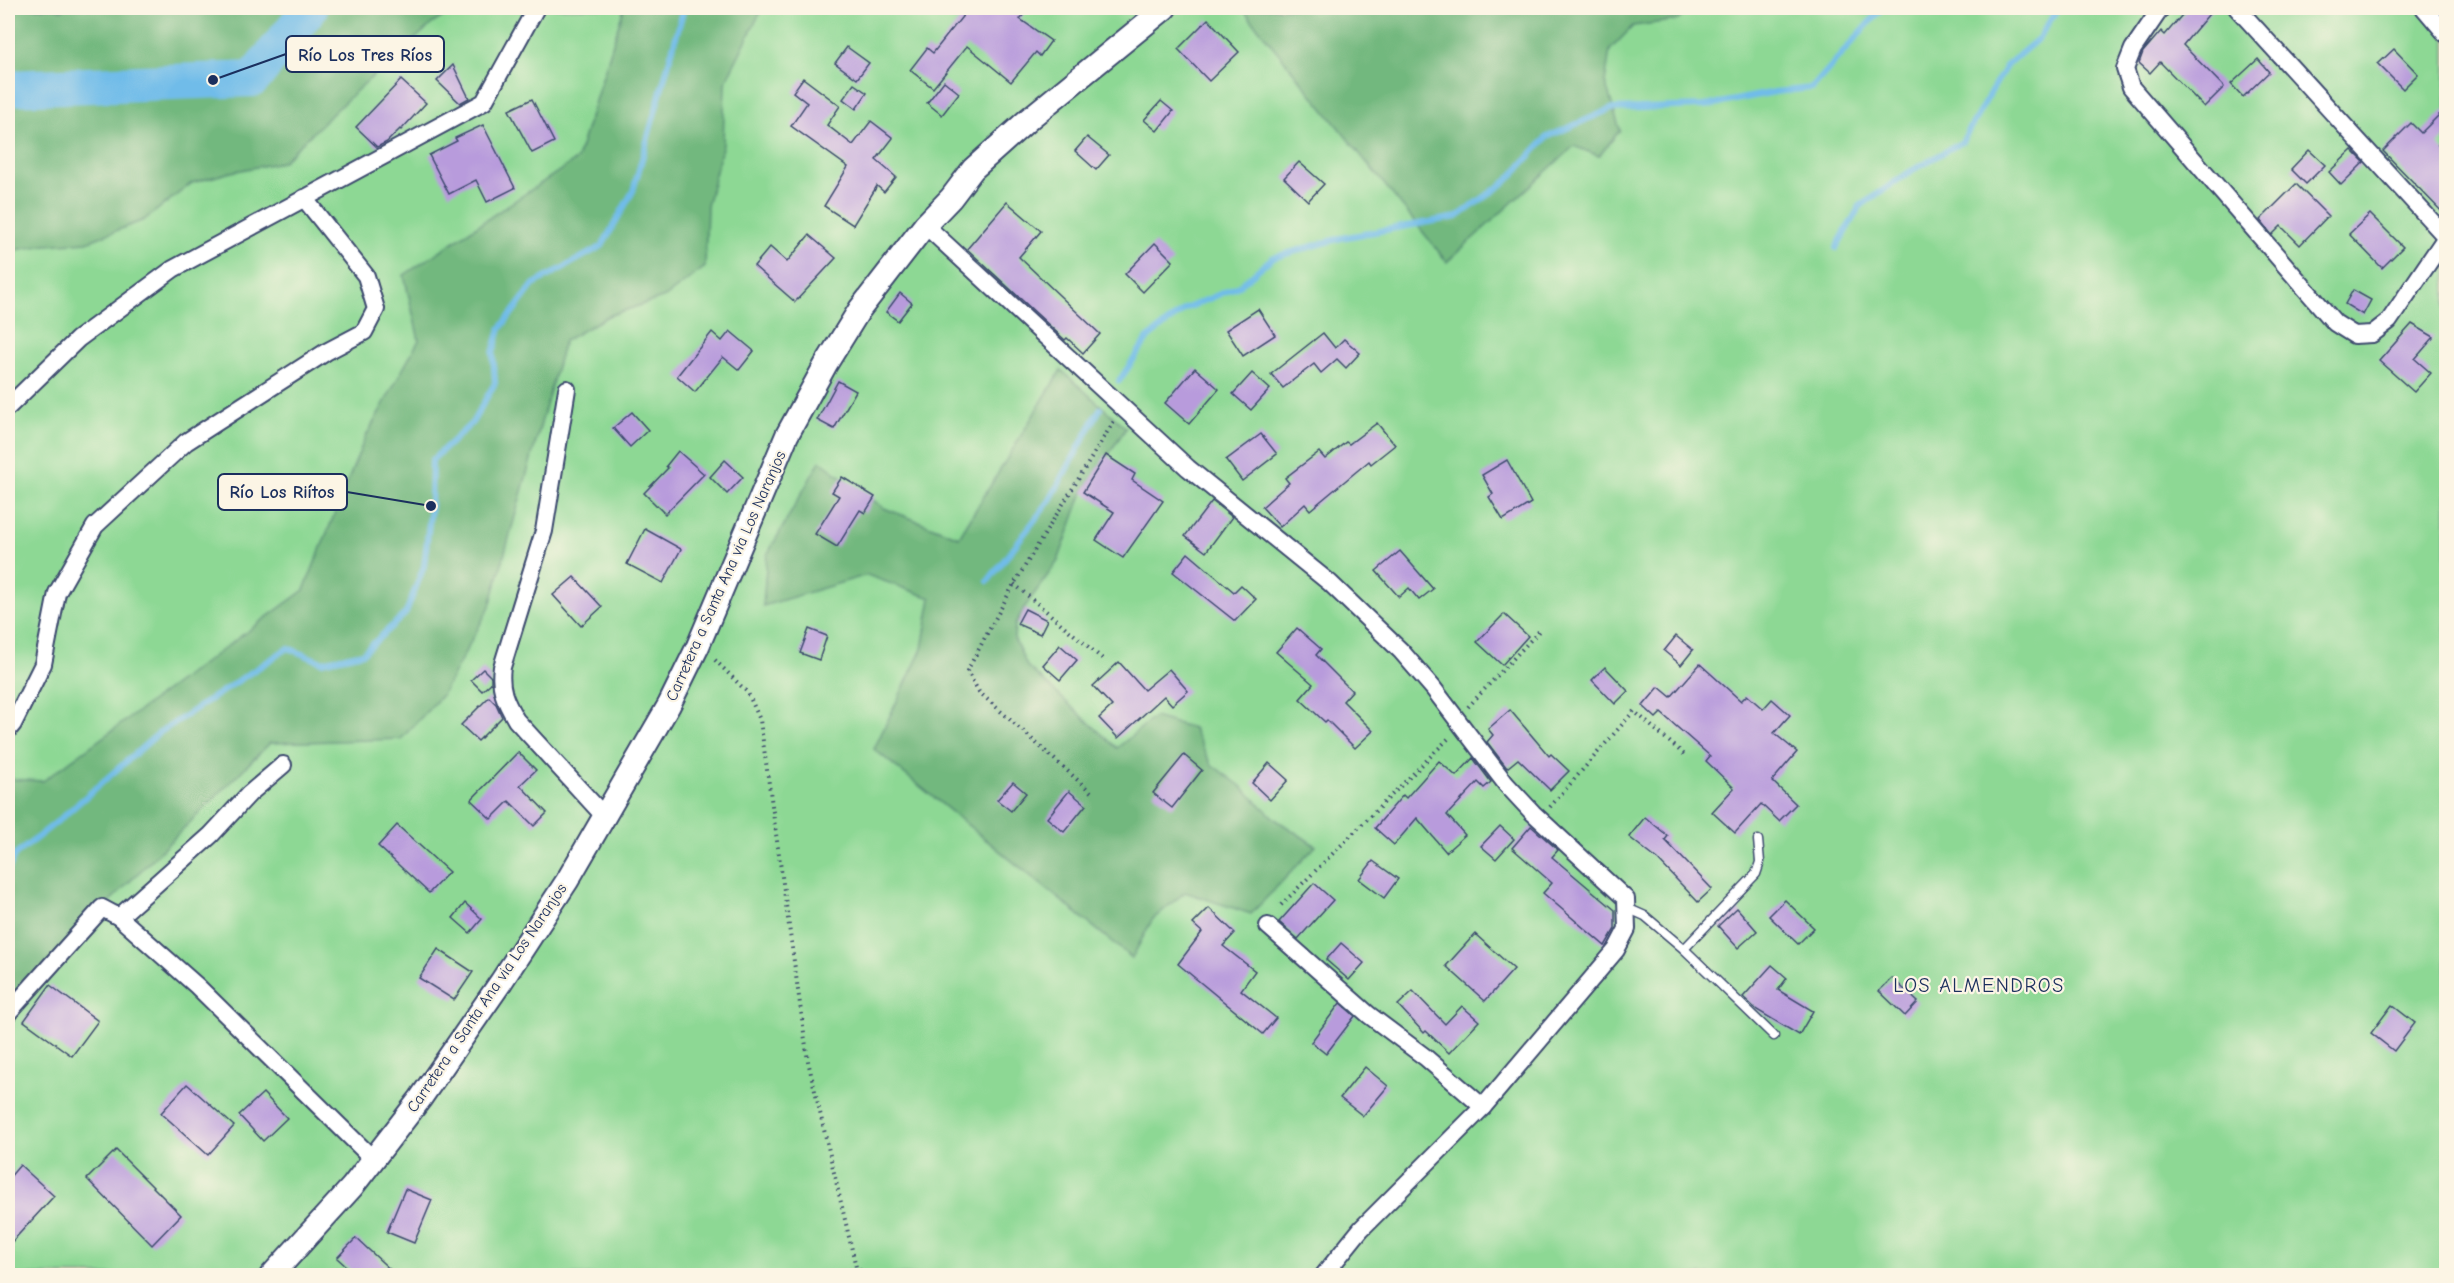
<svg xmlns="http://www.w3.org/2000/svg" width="2454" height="1283" font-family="'Comic Neue',sans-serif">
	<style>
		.green { fill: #8dd894; stroke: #548479; stroke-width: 1.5 }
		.forest { fill: #72b87e; stroke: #46746e; stroke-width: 1.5 }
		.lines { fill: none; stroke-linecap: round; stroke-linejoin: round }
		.stream { stroke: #70bce9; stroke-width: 6 }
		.river { stroke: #70bce9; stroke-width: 36 }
		.building { fill: #b89bdc }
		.service-casing { stroke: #3c4a6e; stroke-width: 11 }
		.minor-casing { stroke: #3c4a6e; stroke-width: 20 }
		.secondary-casing { stroke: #3c4a6e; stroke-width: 26 }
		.path { stroke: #3c4a6e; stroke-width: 4; stroke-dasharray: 1.5 4.5; stroke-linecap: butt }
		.service { stroke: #fff; stroke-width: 8 }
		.minor { stroke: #fff; stroke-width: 16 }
		.secondary { stroke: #fff; stroke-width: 22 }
		.labels { text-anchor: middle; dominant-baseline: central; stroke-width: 4.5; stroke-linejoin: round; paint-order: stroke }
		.street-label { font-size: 16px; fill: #1b2f5e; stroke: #fcf5e5 }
		.quarter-label { font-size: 20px; letter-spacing: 1.5px; fill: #1b2f5e; stroke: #fcf5e5 }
		.leader { fill: none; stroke: #1b2f5e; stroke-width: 2 }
		.callout-dot { fill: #1b2f5e; stroke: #fcf5e5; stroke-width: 2 }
		.callout { fill: #fcf5e5; stroke: #1b2f5e; stroke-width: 2 }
		.callout-label { font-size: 18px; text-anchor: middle; font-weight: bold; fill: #1b2f5e }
	</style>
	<rect width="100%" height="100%" fill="#fcf5e5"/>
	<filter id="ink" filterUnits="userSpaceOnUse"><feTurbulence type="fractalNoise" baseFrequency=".0167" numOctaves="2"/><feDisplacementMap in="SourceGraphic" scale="12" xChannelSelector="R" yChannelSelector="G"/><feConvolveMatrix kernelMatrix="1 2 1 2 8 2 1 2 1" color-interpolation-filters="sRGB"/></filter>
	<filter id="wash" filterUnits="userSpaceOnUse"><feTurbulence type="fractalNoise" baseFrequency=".008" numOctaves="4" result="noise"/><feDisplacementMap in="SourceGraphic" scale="24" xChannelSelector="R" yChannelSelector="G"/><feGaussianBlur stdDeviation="1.35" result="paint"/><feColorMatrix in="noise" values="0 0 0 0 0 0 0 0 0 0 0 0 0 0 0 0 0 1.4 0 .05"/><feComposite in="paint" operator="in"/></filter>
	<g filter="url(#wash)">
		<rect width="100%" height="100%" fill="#f6e2c7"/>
		<rect class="green" x="8" y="8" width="2438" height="1267"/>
		<g class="forest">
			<path d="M 8,8 L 55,8 L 61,10 L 66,8 L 457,8 L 433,23 L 355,92 L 282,162 L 231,172 L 192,183 L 144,220 L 87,242 L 46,245 L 8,251 Z"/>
			<path d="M 624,8 L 765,8 L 762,9 L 725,83 L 723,144 L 707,206 L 705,267 L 665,297 L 608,316 L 564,341 L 490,606 L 442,695 L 401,739 L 270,743 L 8,1002 L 8,779 L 43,781 L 304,590 L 365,438 L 419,340 L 404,275 L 577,159 Z"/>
			<path d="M 1242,8 L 1692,8 L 1678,20 L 1633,26 L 1610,50 L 1605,82 L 1620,130 L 1599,156 L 1574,146 L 1447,262 Z"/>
			<path d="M 1061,370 L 1126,428 L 1083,492 L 1058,561 L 1024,608 L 1015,625 L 1014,638 L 1027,666 L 1117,748 L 1154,717 L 1193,728 L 1211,764 L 1242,787 L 1275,819 L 1316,846 L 1251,914 L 1185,892 L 1152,920 L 1132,958 L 874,749 L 922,649 L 931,598 L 867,575 L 763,606 L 767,555 L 820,461 L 884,508 L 959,537 Z"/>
		</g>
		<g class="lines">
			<g class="stream">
				<path d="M 1836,248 L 1860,206 L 1911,171 L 1962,142 L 2006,66 L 2039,38 L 2058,8"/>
				<path d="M 1119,381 L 1148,338 L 1185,309 L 1239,286 L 1272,258 L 1341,238 L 1457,217 L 1508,180 L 1547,137 L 1611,109 L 1705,106 L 1775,92 L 1812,88 L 1882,8"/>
				<path d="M 988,581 L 1050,500 L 1100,409"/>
				<path d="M 8,870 L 14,856 L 59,820 L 159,733 L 288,648 L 322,662 L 363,653 L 406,613 L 424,566 L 431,506 L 432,460 L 472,423 L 495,383 L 493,353 L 500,329 L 534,284 L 602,246 L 633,191 L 684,8"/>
			</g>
			<path class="river" d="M 8,88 L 253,79 L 310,8"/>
		</g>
		<g id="blocks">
			<g class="building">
				<path d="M 969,8 L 1029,8 L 1020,19 L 1051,41 L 1040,56 L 1036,52 L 1011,82 L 967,46 L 933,88 L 910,70 L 927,48 L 933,53 Z"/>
				<path d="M 2188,8 L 2214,8 L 2183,45 L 2224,87 L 2204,107 L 2160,62 L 2150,73 L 2139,63 L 2143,52 L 2161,31 L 2165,35 Z"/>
				<path d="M 1208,19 L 1239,52 L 1209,81 L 1178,49 Z"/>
				<path d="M 847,47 L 869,63 L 857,79 L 835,63 Z"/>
				<path d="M 2394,49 L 2418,74 L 2403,89 L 2378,64 Z"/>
				<path d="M 2258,59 L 2269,72 L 2243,97 L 2231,84 Z"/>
				<path d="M 453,65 L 469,98 L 460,103 L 437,81 Z"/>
				<path d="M 803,78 L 840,106 L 827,125 L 853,145 L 871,121 L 893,138 L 876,160 L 896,177 L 884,192 L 877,186 L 853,225 L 824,206 L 848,167 L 791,126 L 807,103 L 793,92 Z"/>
				<path d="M 401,80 L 426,103 L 401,130 L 400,129 L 387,142 L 377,147 L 356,127 Z"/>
				<path d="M 944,81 L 959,93 L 942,115 L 927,103 Z"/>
				<path d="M 854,84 L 867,93 L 856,109 L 843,99 Z"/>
				<path d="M 532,99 L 554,142 L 532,153 L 509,110 Z"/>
				<path d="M 1161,101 L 1173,111 L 1157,131 L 1144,120 Z"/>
				<path d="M 2446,108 L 2446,136 L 2438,145 L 2446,153 L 2446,216 L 2383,151 L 2411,123 L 2421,133 Z"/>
				<path d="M 483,125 L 515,188 L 487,202 L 476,180 L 449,194 L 429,155 L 457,141 L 455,138 Z"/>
				<path d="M 1087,137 L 1109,155 L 1096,170 L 1075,151 Z"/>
				<path d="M 2309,150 L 2325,165 L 2306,184 L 2291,169 Z"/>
				<path d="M 2352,150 L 2364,162 L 2341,185 L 2329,172 Z"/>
				<path d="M 1299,162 L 1324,184 L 1308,201 L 1284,178 Z"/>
				<path d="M 2296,184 L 2328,216 L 2300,245 L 2281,226 L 2272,235 L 2260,220 Z"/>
				<path d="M 1007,202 L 1041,231 L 1019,257 L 1100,334 L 1083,353 L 1067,338 L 1065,340 L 967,249 Z"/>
				<path d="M 2370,214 L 2403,247 L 2382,268 L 2349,234 Z"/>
				<path d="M 809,235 L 836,258 L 795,302 L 754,266 L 770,247 L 787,262 Z"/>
				<path d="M 1155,243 L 1173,261 L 1143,292 L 1125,274 Z"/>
				<path d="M 2353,290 L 2371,300 L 2363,315 L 2345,304 Z"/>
				<path d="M 900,293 L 912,303 L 898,321 L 886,312 Z"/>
				<path d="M 1258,309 L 1275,335 L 1243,356 L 1226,330 Z"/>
				<path d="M 2412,324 L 2434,337 L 2415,359 L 2431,373 L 2414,392 L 2379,361 Z"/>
				<path d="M 730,331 L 754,351 L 739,370 L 723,357 L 695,392 L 677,376 L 712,332 L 722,341 Z"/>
				<path d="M 1323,333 L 1335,348 L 1344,339 L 1360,353 L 1346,368 L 1337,359 L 1321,373 L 1314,364 L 1283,388 L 1271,374 Z"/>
				<path d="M 1195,368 L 1219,389 L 1189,424 L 1165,403 Z"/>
				<path d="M 1252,373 L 1270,389 L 1251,410 L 1233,394 Z"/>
				<path d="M 838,381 L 856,391 L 834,429 L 817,420 Z"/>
				<path d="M 632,412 L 648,430 L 630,447 L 613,428 Z"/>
				<path d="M 1377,423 L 1395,445 L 1371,464 L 1369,461 L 1310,510 L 1305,504 L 1280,527 L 1262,507 L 1289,483 L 1285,478 L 1319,452 L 1325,459 L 1346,442 L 1349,444 Z"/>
				<path d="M 1261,434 L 1277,454 L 1242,481 L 1226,460 Z"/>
				<path d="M 678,451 L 704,474 L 665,514 L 644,493 L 668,468 L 666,466 Z"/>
				<path d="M 1106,455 L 1135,474 L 1132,480 L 1163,501 L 1123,558 L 1096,540 L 1114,512 L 1083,492 Z"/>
				<path d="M 725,460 L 743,477 L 727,494 L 710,477 Z"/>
				<path d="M 1507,460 L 1531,503 L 1503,520 L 1489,497 L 1493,494 L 1482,475 Z"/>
				<path d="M 842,477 L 875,497 L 865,513 L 860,510 L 837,547 L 815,534 L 839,496 L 832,492 Z"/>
				<path d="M 1212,501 L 1232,517 L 1206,552 L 1185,536 Z"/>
				<path d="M 645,529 L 681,549 L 663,583 L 627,564 Z"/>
				<path d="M 1400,551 L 1433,589 L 1419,600 L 1409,588 L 1399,597 L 1376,571 Z"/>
				<path d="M 1188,553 L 1234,592 L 1241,585 L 1256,599 L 1235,621 L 1173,572 Z"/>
				<path d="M 574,577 L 602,607 L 581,626 L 553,595 Z"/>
				<path d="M 1025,609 L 1047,620 L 1040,634 L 1017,624 Z"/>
				<path d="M 1504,614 L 1528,636 L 1502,665 L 1477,642 Z"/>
				<path d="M 1297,628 L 1321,649 L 1316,655 L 1352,691 L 1343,701 L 1373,731 L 1355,748 L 1327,720 L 1325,722 L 1300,699 L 1313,684 L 1276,652 Z"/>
				<path d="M 809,629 L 827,636 L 819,660 L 800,653 Z"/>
				<path d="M 1676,636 L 1693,650 L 1681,665 L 1664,651 Z"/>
				<path d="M 1060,645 L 1077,660 L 1060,680 L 1043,665 Z"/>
				<path d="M 1119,662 L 1144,690 L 1169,669 L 1188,691 L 1172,705 L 1164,696 L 1118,738 L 1099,718 L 1112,706 L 1093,686 Z"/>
				<path d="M 1700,664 L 1741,701 L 1747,695 L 1763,709 L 1772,699 L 1790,715 L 1774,733 L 1797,752 L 1772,781 L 1796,804 L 1779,821 L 1761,804 L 1735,833 L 1712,812 L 1734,788 L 1706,761 L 1710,756 L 1661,713 L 1656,718 L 1643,706 L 1659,687 L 1671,697 Z"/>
				<path d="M 1605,667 L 1628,691 L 1615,704 L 1592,680 Z"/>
				<path d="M 483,669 L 491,677 L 491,683 L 482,691 L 471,680 Z"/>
				<path d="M 489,697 L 496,704 L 502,717 L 478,741 L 461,725 Z"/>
				<path d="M 1510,710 L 1549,756 L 1551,754 L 1569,771 L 1550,790 L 1518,759 L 1507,768 L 1487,742 L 1493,735 L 1488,729 Z"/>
				<path d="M 518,752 L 536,770 L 520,785 L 547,813 L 534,826 L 509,801 L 491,819 L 471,800 Z"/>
				<path d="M 1184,755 L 1202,770 L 1172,808 L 1153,793 Z"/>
				<path d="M 1473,758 L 1491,782 L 1484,788 L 1478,782 L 1447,815 L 1465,835 L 1446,852 L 1417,818 L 1394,845 L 1375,828 L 1403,795 L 1406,798 L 1439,761 L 1456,776 Z"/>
				<path d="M 1269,763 L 1288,780 L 1270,800 L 1252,783 Z"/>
				<path d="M 1013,782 L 1026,793 L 1011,811 L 997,800 Z"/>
				<path d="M 1069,791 L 1086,805 L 1064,832 L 1047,818 Z"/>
				<path d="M 1645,817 L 1668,836 L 1665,840 L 1712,889 L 1698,902 L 1658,860 L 1629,837 Z"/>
				<path d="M 397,825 L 449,872 L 429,893 L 378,846 Z"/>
				<path d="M 1500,826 L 1514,839 L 1496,859 L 1481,846 Z"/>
				<path d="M 1531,826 L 1558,850 L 1552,857 L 1615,910 L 1615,929 L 1605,946 L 1543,893 L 1552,883 L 1512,848 Z"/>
				<path d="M 1373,861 L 1398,879 L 1384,898 L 1359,879 Z"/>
				<path d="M 1314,883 L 1333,900 L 1298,939 L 1279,922 Z"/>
				<path d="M 1785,900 L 1814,928 L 1798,944 L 1769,916 Z"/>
				<path d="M 465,903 L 482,919 L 470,933 L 453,918 Z"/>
				<path d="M 1209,908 L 1235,933 L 1223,946 L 1255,971 L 1241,990 L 1276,1018 L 1263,1034 L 1178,964 L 1202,932 L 1193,924 Z"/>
				<path d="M 1737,908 L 1757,931 L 1738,948 L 1718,926 Z"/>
				<path d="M 1475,934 L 1514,969 L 1485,1001 L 1446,966 Z"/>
				<path d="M 1341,943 L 1364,963 L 1349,980 L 1326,960 Z"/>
				<path d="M 438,949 L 473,972 L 454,1000 L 419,978 Z"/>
				<path d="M 1772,965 L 1787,978 L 1778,990 L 1813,1011 L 1799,1035 L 1757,1010 L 1743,997 Z"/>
				<path d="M 1892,978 L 1918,1002 L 1905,1016 L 1879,991 Z"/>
				<path d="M 50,985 L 98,1021 L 72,1056 L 24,1021 Z"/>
				<path d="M 1413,991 L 1445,1024 L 1462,1006 L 1479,1021 L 1449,1053 L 1426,1031 L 1424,1033 L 1398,1005 Z"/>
				<path d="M 1340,1003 L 1355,1016 L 1326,1054 L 1311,1042 Z"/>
				<path d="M 2392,1005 L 2415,1023 L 2394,1051 L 2371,1033 Z"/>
				<path d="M 1365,1067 L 1388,1086 L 1363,1116 L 1340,1098 Z"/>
				<path d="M 187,1084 L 234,1126 L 208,1155 L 161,1113 Z"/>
				<path d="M 263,1093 L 287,1118 L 263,1141 L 239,1115 Z"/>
				<path d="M 116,1150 L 181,1215 L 152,1245 L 87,1179 Z"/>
				<path d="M 20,1165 L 54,1196 L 8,1246 L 8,1179 Z"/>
				<path d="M 405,1189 L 432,1200 L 414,1243 L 387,1232 Z"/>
				<path d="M 356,1238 L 396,1275 L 356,1275 L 337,1258 Z"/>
			</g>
		</g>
	</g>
	<g filter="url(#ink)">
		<use href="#blocks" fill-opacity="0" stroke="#3c4a6e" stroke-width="1.5"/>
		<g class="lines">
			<defs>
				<g id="service">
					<path d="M 1627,908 L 1645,916 L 1684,949 L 1756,874 L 1760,862 L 1758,840"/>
					<path d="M 1684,949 L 1774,1036"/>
				</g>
				<g id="minor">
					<path d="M 2161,8 L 2133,49 L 2125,69 L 2131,87 L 2335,323 L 2354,335 L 2372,334 L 2389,321 L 2446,237"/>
					<path d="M 2237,8 L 2446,237"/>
					<path d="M 2424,8 L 2446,34"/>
					<path d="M 925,225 L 1188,468 L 1330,583 L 1401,651 L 1433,688 L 1506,784 L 1533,813 L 1626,899 L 1627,929 L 1616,950 L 1483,1107 L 1361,1229 L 1323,1276"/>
					<path d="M 567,389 L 544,531 L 502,667 C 499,689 505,701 516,720 L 605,817"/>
					<path d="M 8,407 L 78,339 L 173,269 L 484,102 L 536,8"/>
					<path d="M 8,730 L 13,724 L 43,664 L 57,593 L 95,526 L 186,442 L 326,352 L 364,332 L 376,309 L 366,276 L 304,198"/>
					<path d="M 119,917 L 211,835 L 249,794 L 283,765"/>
					<path d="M 1268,926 L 1369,1015 L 1425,1057 L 1483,1107"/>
					<path d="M 8,1013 L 102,908 L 119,917 L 197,986 L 373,1159"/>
				</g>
				<path id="secondary" d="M 271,1276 L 352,1187 L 420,1099 L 501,982 L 567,881 L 669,705 L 698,646 L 787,435 L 826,364 L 860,309 L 925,225 L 951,198 L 973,169 L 1030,118 L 1165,8"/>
			</defs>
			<use href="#service" class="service-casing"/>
			<use href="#minor" class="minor-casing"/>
			<use href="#secondary" class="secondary-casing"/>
			<g class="path">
				<path d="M 1014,584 L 1104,660"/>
				<path d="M 715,660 L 748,693 L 760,720 L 808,1061 L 856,1267 L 867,1276"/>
				<path d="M 1468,707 L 1540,630"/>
				<path d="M 1091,792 L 979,692 L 967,671 L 1014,584 L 1114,421"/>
				<path d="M 1550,807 L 1634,711 L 1687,757"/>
				<path d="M 1281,905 L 1449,738"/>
			</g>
			<use href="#service" class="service"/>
			<use href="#minor" class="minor"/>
			<use href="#secondary" class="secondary"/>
		</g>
	</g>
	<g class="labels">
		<g class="street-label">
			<text transform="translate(726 576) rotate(-66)">Carretera a Santa Ana via Los Naranjos</text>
			<text transform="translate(487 998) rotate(-56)">Carretera a Santa Ana via Los Naranjos</text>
		</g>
		<g class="quarter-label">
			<text x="1979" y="985">LOS ALMENDROS</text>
		</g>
	</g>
	<path class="leader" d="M213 80L286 54M431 506L347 492"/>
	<g class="callout-dot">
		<circle cx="213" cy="80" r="6"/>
		<circle cx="431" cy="506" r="6"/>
	</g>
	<g class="callout">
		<rect x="286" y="36" width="158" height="36" rx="6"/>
		<rect x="218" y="474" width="129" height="36" rx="6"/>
	</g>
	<g class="callout-label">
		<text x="365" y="61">Río Los Tres Ríos</text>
		<text x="282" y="498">Río Los Riítos</text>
	</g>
	<rect width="2454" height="1283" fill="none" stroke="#fcf5e5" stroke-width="30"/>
</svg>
